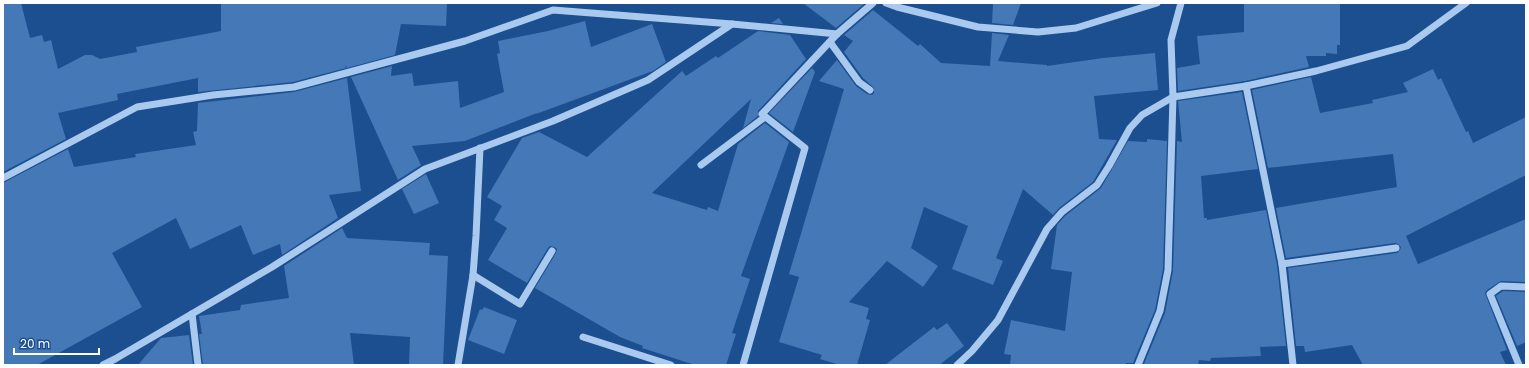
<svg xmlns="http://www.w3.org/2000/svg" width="1529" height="368" font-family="Poppins,sans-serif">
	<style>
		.building { fill: #4478b7 }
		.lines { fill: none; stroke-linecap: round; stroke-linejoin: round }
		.minor { stroke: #a9c9ee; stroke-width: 7 }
	</style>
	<rect width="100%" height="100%" fill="#1b4f8f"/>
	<g class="building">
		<path d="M 3,3 L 21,3 L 30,38 L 42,35 L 44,42 L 51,40 L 58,69 L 85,55 L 92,55 L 100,59 L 137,52 L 136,47 L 221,31 L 221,3 L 447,3 L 446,26 L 401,24 L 395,55 L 347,68 L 345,65 L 346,68 L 293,82 L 198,92 L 198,78 L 117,94 L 118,100 L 58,113 L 66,139 L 3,172 Z"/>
		<path d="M 803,3 L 865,3 L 836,28 Z"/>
		<path d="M 993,3 L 1021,3 L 1013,25 L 992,23 Z"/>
		<path d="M 1244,3 L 1340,3 L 1340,45 L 1337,45 L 1337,54 L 1326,53 L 1326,56 L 1306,56 L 1309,67 L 1245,81 L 1178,91 L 1177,68 L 1200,64 L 1197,36 L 1244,32 Z"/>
		<path d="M 873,10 L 918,46 L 920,44 L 941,63 L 990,66 L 992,33 L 1009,35 L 998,61 L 1047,65 L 1047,66 L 1103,58 L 1155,53 L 1158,90 L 1094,96 L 1099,139 L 1117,140 L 1093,182 L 1059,208 L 1053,215 L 1023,189 L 996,258 L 1003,261 L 993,285 L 952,269 L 968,226 L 924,207 L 911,248 L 938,266 L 923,287 L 887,261 L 849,302 L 869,308 L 866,319 L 870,320 L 857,365 L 840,365 L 820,359 L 822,355 L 779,342 L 799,277 L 789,274 L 844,89 L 819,81 L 837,60 L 856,86 L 867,94 L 872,95 L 874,93 L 874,88 L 863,78 L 844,52 L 853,41 L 844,35 Z"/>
		<path d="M 779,18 L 783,24 L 771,23 Z"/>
		<path d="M 585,21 L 591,47 L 652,24 L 666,62 L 653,71 L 536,114 L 537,113 L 465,141 L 412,146 L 421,165 L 398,180 L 351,77 L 392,66 L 391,76 L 412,73 L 414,86 L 458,81 L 460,108 L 504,92 L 497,54 L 500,53 L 498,41 L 548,31 Z"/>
		<path d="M 758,31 L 790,35 L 806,59 L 758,111 L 758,116 L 743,128 L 751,99 L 652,193 L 707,210 L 708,207 L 718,211 L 738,144 L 765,123 L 789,142 L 741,276 L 750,279 L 732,333 L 736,334 L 726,365 L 695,365 L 642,348 L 643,346 L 620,337 L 535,288 L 556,253 L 557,249 L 554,247 L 550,246 L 548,248 L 527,283 L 488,260 L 507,228 L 494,220 L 502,206 L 487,197 L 522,138 L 539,132 L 587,157 L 682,71 L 686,76 L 716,56 L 718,58 Z"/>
		<path d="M 812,68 L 815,72 L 793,132 L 769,113 Z"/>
		<path d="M 1433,69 L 1438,80 L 1441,78 L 1466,132 L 1468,131 L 1473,143 L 1526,117 L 1526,175 L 1406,236 L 1418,264 L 1526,219 L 1526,282 L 1501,281 L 1487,290 L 1485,293 L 1507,350 L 1500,352 L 1506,365 L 1363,365 L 1352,345 L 1305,352 L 1304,346 L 1296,346 L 1288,268 L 1397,253 L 1400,250 L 1401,247 L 1398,244 L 1395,243 L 1286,258 L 1276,208 L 1397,187 L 1393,154 L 1268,168 L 1252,90 L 1311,77 L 1320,113 L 1373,103 L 1372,100 L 1408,92 L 1403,83 Z"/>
		<path d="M 347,78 L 361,191 L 329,195 L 338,218 L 282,255 L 280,244 L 253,255 L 241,225 L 190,249 L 176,218 L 112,253 L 142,307 L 37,365 L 3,365 L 3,183 L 68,149 L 74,167 L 136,157 L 135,154 L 196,145 L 193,132 L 197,131 L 198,103 L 294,92 Z"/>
		<path d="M 1242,92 L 1258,169 L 1201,176 L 1204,218 L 1207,218 L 1207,220 L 1266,210 L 1277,265 L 1286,346 L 1260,347 L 1261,356 L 1211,358 L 1210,361 L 1199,360 L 1198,365 L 1144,364 L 1165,313 L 1173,271 L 1177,141 L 1182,142 L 1178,101 Z"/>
		<path d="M 1147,139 L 1167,141 L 1163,269 L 1155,310 L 1133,363 L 1126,363 L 1126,365 L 1010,365 L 1011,355 L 1004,354 L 1011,320 L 1065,331 L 1072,272 L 1051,269 L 1057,225 L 1065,216 L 1101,188 L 1128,141 L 1147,142 Z"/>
		<path d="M 426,174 L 439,203 L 414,214 L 402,189 Z"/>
		<path d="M 342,228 L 347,238 L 430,243 L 429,255 L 448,256 L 443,365 L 409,365 L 410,337 L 350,333 L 354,365 L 203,365 L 199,334 L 202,334 L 199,316 L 240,310 L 241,305 L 289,298 L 284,266 Z"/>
		<path d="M 1503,291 L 1526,292 L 1526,342 L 1517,346 L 1496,296 Z"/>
		<path d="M 484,307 L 517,320 L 504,354 L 468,340 L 480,309 L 482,310 Z"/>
		<path d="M 947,323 L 964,346 L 939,365 L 885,365 L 934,327 L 937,330 Z"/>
		<path d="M 189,335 L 193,365 L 138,365 L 161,338 Z"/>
	</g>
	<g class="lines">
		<g class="minor">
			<path d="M 886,3 L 897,7 L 978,27 L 1038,32 L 1076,28 L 1157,3"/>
			<path d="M 1181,3 L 1171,40 L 1173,97 L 1246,86 L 1282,264 L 1293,365"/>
			<path d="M 830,42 L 859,82 L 870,90"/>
			<path d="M 1246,86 L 1316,71 L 1407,46 L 1466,3"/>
			<path d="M 701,165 L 765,117"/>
			<path d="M 3,178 L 137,107 L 213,95 L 294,87 L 465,41 L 553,10 L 732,24"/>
			<path d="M 1282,264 L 1396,248"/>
			<path d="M 473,275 L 520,304 L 552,251"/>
			<path d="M 192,314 L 198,365"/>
			<path d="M 583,337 L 671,365"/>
			<path d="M 103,365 L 115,359 L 272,267 L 425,169 L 553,121 L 648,80 L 732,24 L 837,34"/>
			<path d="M 458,365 L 473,275 L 476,236 L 480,148"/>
			<path d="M 743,365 L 805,148 L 762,114 L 837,34 L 873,3"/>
			<path d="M 957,365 L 972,351 L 998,320 L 1047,229 L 1062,212 L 1097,185 L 1109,166 L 1130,128 L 1142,115 L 1173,97"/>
			<path d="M 1138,365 L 1160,311 L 1168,270 L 1173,97"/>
			<path d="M 1519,365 L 1490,294 L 1501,286 L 1526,287"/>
		</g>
	</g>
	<rect width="1529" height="368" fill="none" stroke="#ffffff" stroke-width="8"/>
	<path d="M14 348v6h85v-6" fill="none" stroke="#ffffff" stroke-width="2"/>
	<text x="20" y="348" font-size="12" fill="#ffffff" stroke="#1b4f8f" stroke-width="3" paint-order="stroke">20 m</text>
</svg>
